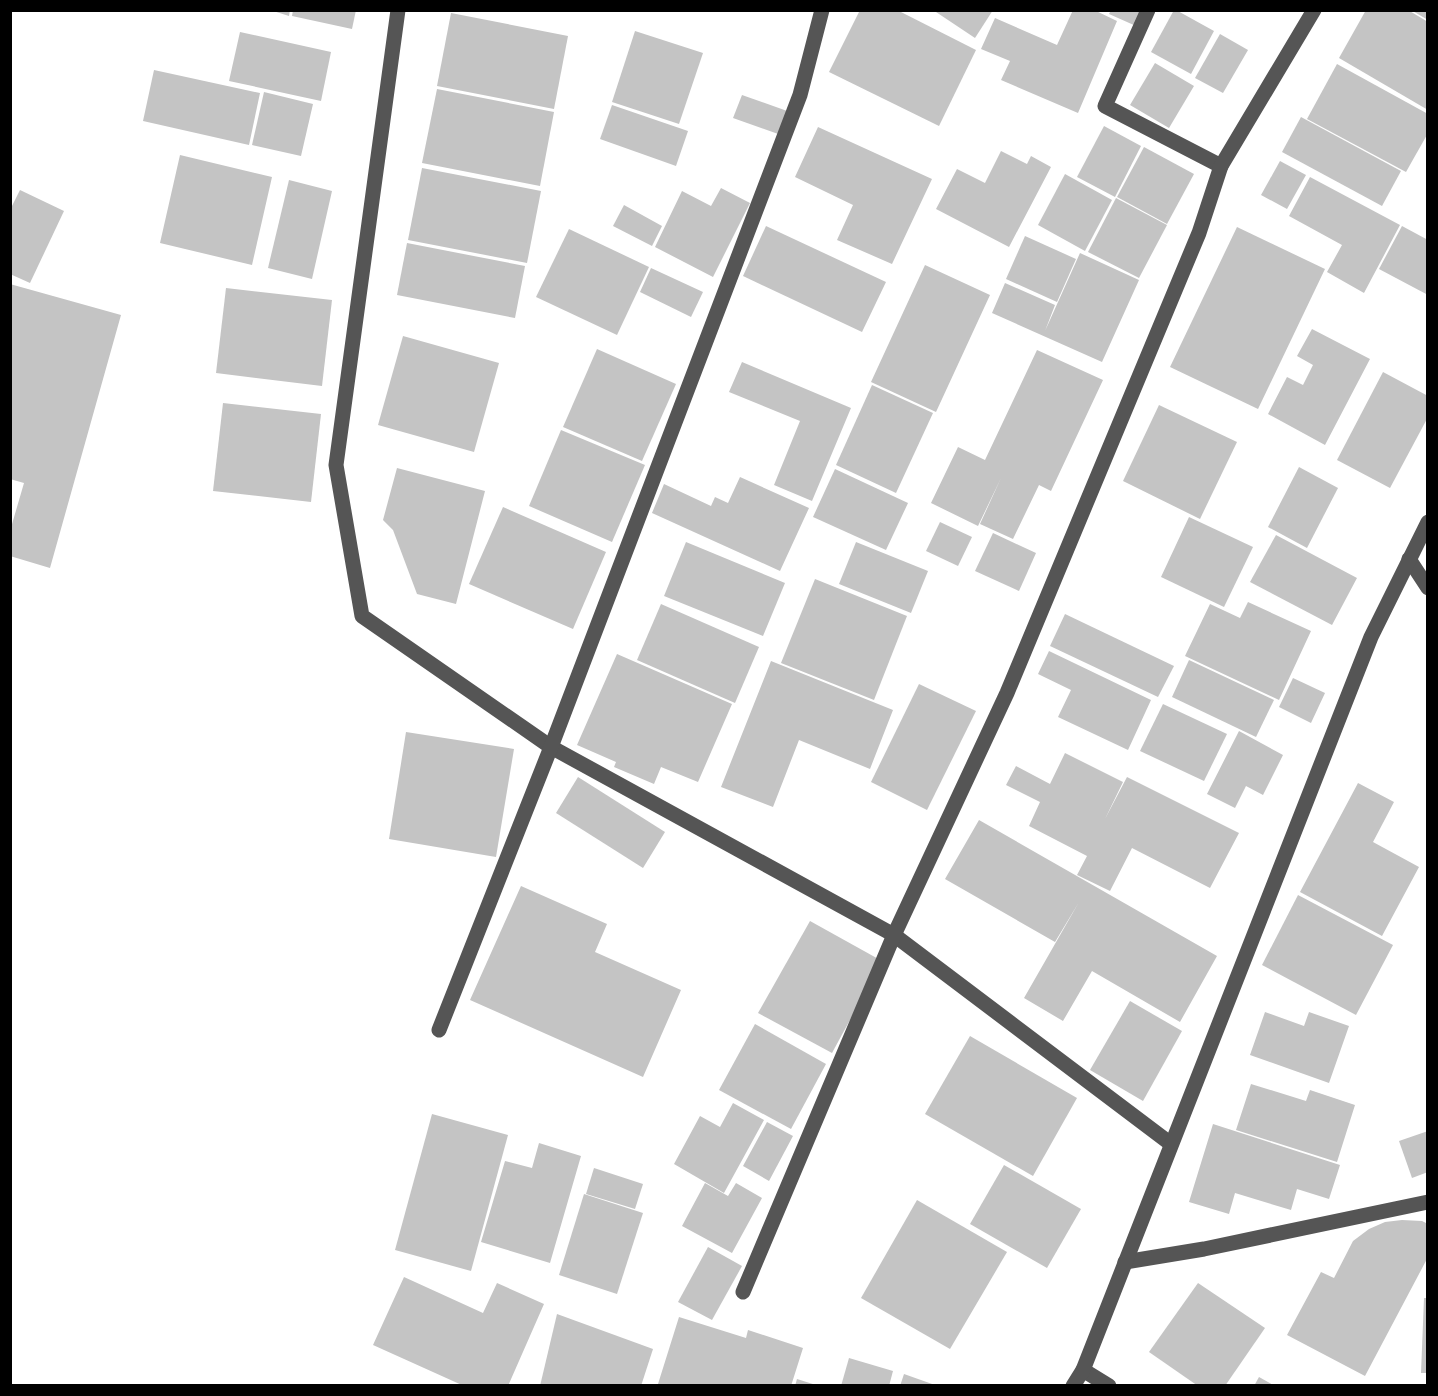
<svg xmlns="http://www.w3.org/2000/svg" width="1438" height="1396" font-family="Jost,sans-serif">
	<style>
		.building { fill: #c4c4c4 }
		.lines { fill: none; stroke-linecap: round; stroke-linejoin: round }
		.minor { stroke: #555; stroke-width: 15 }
	</style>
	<rect width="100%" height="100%" fill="#fff"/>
	<g class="building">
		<path d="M 270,10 L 290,10 L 289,16 Z"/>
		<path d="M 293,10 L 356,10 L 352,29 L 292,16 Z"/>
		<path d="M 860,10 L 897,10 L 976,50 L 939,126 L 829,72 Z"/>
		<path d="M 933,10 L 993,10 L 975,38 Z"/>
		<path d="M 1073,10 L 1094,10 L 1117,21 L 1078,113 L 1001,80 L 1010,61 L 981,49 L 995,18 L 1057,45 Z"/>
		<path d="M 1111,10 L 1143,10 L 1136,26 L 1109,14 Z"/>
		<path d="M 1174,10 L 1176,10 L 1214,31 L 1191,74 L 1151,52 Z"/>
		<path d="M 1366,10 L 1408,10 L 1428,22 L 1428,110 L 1339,58 Z"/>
		<path d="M 1411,10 L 1428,10 L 1428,20 Z"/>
		<path d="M 451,13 L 568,36 L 554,109 L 437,86 Z"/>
		<path d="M 635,31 L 703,53 L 679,124 L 612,102 Z"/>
		<path d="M 240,32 L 331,52 L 321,101 L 229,81 Z"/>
		<path d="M 1220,34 L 1248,50 L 1223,93 L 1195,78 Z"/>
		<path d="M 1155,63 L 1194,86 L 1169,128 L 1130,105 Z"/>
		<path d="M 1337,64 L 1428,114 L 1428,133 L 1406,172 L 1307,119 Z"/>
		<path d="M 154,70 L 260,93 L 249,145 L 143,121 Z"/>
		<path d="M 437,89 L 554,112 L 540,186 L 422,163 Z"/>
		<path d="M 264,92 L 313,104 L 301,156 L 252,145 Z"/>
		<path d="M 742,95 L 790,112 L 781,135 L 733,118 Z"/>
		<path d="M 612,105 L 688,131 L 676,166 L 600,139 Z"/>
		<path d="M 1301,117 L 1401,171 L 1382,206 L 1282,152 Z"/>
		<path d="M 1104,126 L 1141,146 L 1115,197 L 1077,177 Z"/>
		<path d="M 818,127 L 932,179 L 892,264 L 837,240 L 853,205 L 795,177 Z"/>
		<path d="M 1144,147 L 1194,174 L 1167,224 L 1117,197 Z"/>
		<path d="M 1001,151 L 1027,164 L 1031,156 L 1051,167 L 1009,247 L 936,209 L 957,169 L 985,183 Z"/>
		<path d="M 180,155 L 272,177 L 252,265 L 160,243 Z"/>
		<path d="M 1280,161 L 1306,175 L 1287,209 L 1261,195 Z"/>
		<path d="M 422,168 L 541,191 L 527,263 L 408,240 Z"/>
		<path d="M 1065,174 L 1112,200 L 1085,251 L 1038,225 Z"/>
		<path d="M 1310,177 L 1400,225 L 1364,293 L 1327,272 L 1342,245 L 1289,216 Z"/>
		<path d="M 289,180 L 332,191 L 312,279 L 268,268 Z"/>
		<path d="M 721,188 L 750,203 L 713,277 L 655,247 L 682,191 L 711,206 Z"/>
		<path d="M 20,190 L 64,211 L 30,283 L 10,274 L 10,210 Z"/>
		<path d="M 1116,198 L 1167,225 L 1139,278 L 1088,252 Z"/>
		<path d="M 624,205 L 662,226 L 652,246 L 613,226 Z"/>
		<path d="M 766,226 L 886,282 L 862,332 L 743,276 Z"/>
		<path d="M 1402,226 L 1428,240 L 1428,295 L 1379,269 Z"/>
		<path d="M 1237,227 L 1325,269 L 1258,409 L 1170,367 Z"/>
		<path d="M 569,229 L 649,267 L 617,335 L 536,297 Z"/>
		<path d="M 1025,236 L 1076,259 L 1057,302 L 1006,279 Z"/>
		<path d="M 407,243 L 525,266 L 515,318 L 397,295 Z"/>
		<path d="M 1080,253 L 1139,280 L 1102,362 L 992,313 L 1005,283 L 1055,305 L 1045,331 Z"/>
		<path d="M 925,265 L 990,295 L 936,412 L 871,382 Z"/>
		<path d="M 651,268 L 703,292 L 691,317 L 640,292 Z"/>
		<path d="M 10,284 L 121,315 L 50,568 L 10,556 L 10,531 L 24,483 L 10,479 Z"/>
		<path d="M 226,288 L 332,300 L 322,386 L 216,373 Z"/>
		<path d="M 1312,329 L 1370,359 L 1325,445 L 1268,414 L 1287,377 L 1303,385 L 1313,365 L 1297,356 Z"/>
		<path d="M 403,336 L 499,363 L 474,452 L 378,425 Z"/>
		<path d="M 597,349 L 676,384 L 642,461 L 563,427 Z"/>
		<path d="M 1037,350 L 1103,380 L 1051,491 L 1039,485 L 1013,539 L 980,524 L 1001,478 L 978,526 L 931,503 L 958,447 L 985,460 Z"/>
		<path d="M 742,362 L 851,408 L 812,501 L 774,485 L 800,421 L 729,392 Z"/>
		<path d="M 1383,372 L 1428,396 L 1428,417 L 1390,488 L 1337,460 Z"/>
		<path d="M 872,385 L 933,413 L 896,493 L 836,465 Z"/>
		<path d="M 223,403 L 321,414 L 311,502 L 213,491 Z"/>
		<path d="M 1159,405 L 1237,442 L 1200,519 L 1123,481 Z"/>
		<path d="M 561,430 L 645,465 L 612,542 L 529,506 Z"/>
		<path d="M 1299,467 L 1338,488 L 1307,548 L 1268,527 Z"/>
		<path d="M 397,468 L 485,491 L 456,604 L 417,594 L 393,530 L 383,520 Z"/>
		<path d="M 835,469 L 908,503 L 886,550 L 813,517 Z"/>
		<path d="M 740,477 L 809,508 L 780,571 L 652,513 L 664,484 L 711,506 L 715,497 L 728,503 Z"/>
		<path d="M 503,507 L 606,552 L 573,629 L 469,584 Z"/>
		<path d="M 1189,517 L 1253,547 L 1224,607 L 1161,577 Z"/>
		<path d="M 940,522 L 972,537 L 958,566 L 926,551 Z"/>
		<path d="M 993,533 L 1036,553 L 1019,591 L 975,571 Z"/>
		<path d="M 1276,535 L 1357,578 L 1332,625 L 1250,582 Z"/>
		<path d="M 686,542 L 785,583 L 763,636 L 664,596 Z"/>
		<path d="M 856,542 L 928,571 L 911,613 L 839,584 Z"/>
		<path d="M 815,579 L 907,616 L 874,700 L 781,663 Z"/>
		<path d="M 1248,602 L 1311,631 L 1279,700 L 1185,656 L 1210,604 L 1240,618 Z"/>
		<path d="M 661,604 L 759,647 L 735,703 L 637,660 Z"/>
		<path d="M 1065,614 L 1174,666 L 1158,697 L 1050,646 Z"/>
		<path d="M 1049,651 L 1151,700 L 1128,750 L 1058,717 L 1071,690 L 1038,674 Z"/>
		<path d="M 617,654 L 732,704 L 698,782 L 661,767 L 654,784 L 614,767 L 616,762 L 577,745 Z"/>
		<path d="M 1189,660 L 1274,700 L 1256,737 L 1172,697 Z"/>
		<path d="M 771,661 L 893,710 L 870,769 L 799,740 L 773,807 L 721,787 Z"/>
		<path d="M 1293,678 L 1325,693 L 1311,723 L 1279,707 Z"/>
		<path d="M 919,684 L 976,711 L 927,810 L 871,782 Z"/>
		<path d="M 1163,704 L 1227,734 L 1204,781 L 1140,751 Z"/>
		<path d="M 1239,731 L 1283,755 L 1263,795 L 1246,786 L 1235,808 L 1207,794 Z"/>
		<path d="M 406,732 L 514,749 L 496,857 L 389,839 Z"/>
		<path d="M 1065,753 L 1123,782 L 1105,819 L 1127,777 L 1239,833 L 1210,888 L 1132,848 L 1110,891 L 1077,875 L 1087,856 L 1029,826 L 1040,802 L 1006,785 L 1016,766 L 1050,784 Z"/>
		<path d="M 578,777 L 665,832 L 643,868 L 556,813 Z"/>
		<path d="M 1358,783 L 1394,802 L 1373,842 L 1419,867 L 1382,936 L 1300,892 Z"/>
		<path d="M 979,820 L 1217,956 L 1180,1022 L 1092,971 L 1063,1021 L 1024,998 L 1079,902 L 1055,942 L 945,879 Z"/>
		<path d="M 521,886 L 607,924 L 595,952 L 681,990 L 643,1077 L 470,1000 Z"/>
		<path d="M 1298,895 L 1393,945 L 1356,1015 L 1262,965 Z"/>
		<path d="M 810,921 L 882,961 L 832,1053 L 758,1013 Z"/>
		<path d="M 1130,1001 L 1182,1031 L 1143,1101 L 1090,1070 Z"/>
		<path d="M 1265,1012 L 1304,1026 L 1309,1012 L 1349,1026 L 1329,1083 L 1250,1055 Z"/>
		<path d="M 755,1024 L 826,1064 L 791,1129 L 719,1090 Z"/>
		<path d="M 970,1036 L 1077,1098 L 1033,1176 L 925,1114 Z"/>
		<path d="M 1251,1084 L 1306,1101 L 1310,1090 L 1355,1105 L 1337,1162 L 1236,1130 Z"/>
		<path d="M 733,1103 L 764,1120 L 724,1193 L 674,1164 L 700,1116 L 720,1127 Z"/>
		<path d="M 432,1114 L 508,1135 L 471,1271 L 395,1250 Z"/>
		<path d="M 767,1122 L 793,1136 L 769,1181 L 743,1166 Z"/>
		<path d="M 1213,1124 L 1340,1165 L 1329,1199 L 1297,1189 L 1291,1210 L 1235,1193 L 1229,1214 L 1189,1202 Z"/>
		<path d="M 1428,1131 L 1428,1172 L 1412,1178 L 1399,1141 Z"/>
		<path d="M 539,1143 L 581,1156 L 550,1263 L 481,1242 L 505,1161 L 532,1168 Z"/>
		<path d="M 1004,1165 L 1081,1209 L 1047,1268 L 970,1224 Z"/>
		<path d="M 594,1168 L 643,1184 L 635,1209 L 586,1194 Z"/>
		<path d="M 705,1183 L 728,1196 L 736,1183 L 762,1198 L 732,1253 L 682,1226 Z"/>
		<path d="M 584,1194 L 643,1213 L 617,1294 L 559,1275 Z"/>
		<path d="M 917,1200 L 1007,1252 L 950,1349 L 861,1298 Z"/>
		<path d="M 1402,1220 L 1422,1221 L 1428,1224 L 1428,1257 L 1365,1376 L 1287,1335 L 1321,1272 L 1334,1278 L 1353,1241 L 1369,1229 L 1385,1222 Z"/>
		<path d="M 708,1247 L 742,1266 L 712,1320 L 678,1302 Z"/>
		<path d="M 404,1277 L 483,1313 L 497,1283 L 544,1304 L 508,1386 L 464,1386 L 373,1345 Z"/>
		<path d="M 1198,1283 L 1265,1328 L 1225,1386 L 1198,1386 L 1149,1352 Z"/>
		<path d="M 1424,1298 L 1428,1298 L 1428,1373 L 1421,1373 Z"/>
		<path d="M 557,1314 L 653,1349 L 641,1386 L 540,1386 Z"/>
		<path d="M 679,1317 L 746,1338 L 748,1330 L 803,1348 L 791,1386 L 662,1386 L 658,1384 Z"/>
		<path d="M 849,1358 L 893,1371 L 889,1386 L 841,1386 Z"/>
		<path d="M 904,1374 L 935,1385 L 935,1386 L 900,1386 Z"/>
		<path d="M 1259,1377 L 1275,1386 L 1254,1386 Z"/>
		<path d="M 797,1379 L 816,1385 L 816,1386 L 795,1386 Z"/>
	</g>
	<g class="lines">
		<g class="minor">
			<path d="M 398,10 L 336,465 L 362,616 L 551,747 L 894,935 L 1171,1144"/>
			<path d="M 1148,10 L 1105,106 L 1221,166"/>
			<path d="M 1409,559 L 1428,588"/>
			<path d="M 439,1030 L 551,747 L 800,95 L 822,10"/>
			<path d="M 1125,1262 L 1204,1249 L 1428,1202"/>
			<path d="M 743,1292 L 894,935 L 1007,693 L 1199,233 L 1221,166 L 1314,10"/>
			<path d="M 1083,1370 L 1109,1386"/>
			<path d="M 1073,1386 L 1083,1370 L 1371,637 L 1428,522"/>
		</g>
	</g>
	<rect width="1438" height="1396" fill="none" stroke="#000000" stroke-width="24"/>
</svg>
